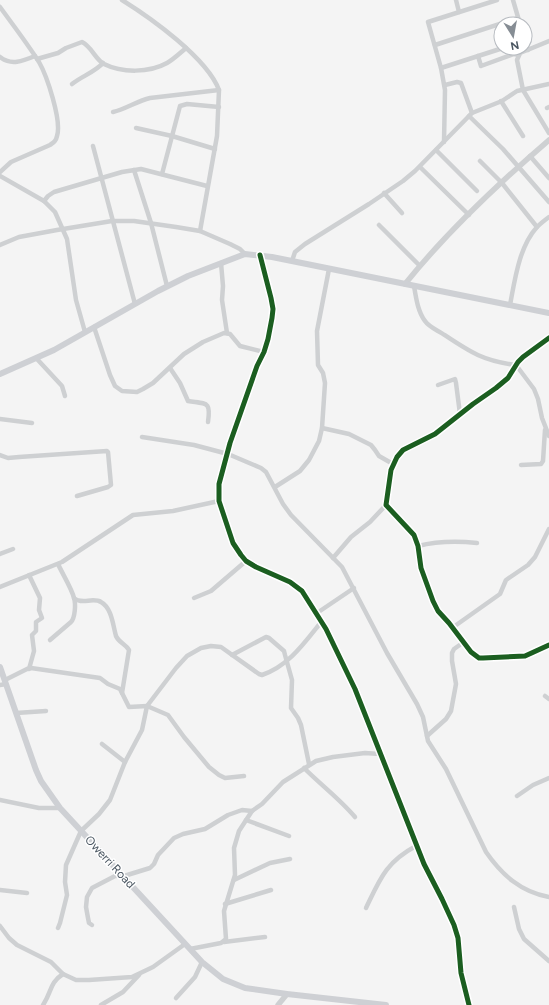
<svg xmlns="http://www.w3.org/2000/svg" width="549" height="1005" font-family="Figtree,sans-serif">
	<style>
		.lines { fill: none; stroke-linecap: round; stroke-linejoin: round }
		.minor { stroke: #ced0d2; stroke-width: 4.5 }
		.tertiary { stroke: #ced0d2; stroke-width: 5.5 }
		.secondary { stroke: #ced0d4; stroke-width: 6 }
		.cycleway-casing { stroke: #fff; stroke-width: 8 }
		.cycleway { stroke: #1b5e20; stroke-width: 5 }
		.labels { text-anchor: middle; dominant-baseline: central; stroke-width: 3; stroke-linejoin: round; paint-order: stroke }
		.street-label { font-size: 12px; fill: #4a5661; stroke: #fff }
	</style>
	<rect width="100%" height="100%" fill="#f4f4f4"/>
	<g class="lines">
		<g class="minor">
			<path d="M 122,0 C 151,18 207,58 219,90 L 217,136 L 200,231"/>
			<path d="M 456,0 L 459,12"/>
			<path d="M 513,0 L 520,24"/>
			<path d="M 0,7 C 13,25 27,43 39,62 C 47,76 62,121 57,136 C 56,141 54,142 50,145 L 11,162 L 0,172"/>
			<path d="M 525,41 L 528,50"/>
			<path d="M 549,41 L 520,53 L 517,60 L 523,90 L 549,133"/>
			<path d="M 435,45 L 518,18"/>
			<path d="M 478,56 L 481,66 L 514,54 L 519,55"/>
			<path d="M 0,57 C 11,66 23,61 35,56"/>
			<path d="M 37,59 L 58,53 L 66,48 L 82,42 C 92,47 95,59 104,64 C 122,73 149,73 167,63 C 174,59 180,53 186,48"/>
			<path d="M 441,68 L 503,48"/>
			<path d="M 72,84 C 82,76 95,72 103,63"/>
			<path d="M 445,85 L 457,82 L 461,83 L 472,113"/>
			<path d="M 501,101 L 523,136"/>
			<path d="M 547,108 L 549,107"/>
			<path d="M 113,112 C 126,109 137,101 150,98 L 219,90"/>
			<path d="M 469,116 L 503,149 L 549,202"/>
			<path d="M 136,128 L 172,136 L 215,149"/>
			<path d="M 444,142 L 445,90 L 441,68 L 428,22 L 497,0"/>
			<path d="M 93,146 L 135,304"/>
			<path d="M 436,150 L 477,191"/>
			<path d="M 530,156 L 549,178"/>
			<path d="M 480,161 L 502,183 L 537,227"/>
			<path d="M 420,167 L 469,215"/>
			<path d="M 134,170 L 151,223 L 167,286"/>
			<path d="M 162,174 L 180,106 L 187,104 L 219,107"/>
			<path d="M 0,176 L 44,201 L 55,212 L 67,239 L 76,300 L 85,332"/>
			<path d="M 384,193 L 402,213"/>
			<path d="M 44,201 L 48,196 L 54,192 L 122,172 L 141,169 L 207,186"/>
			<path d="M 379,225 L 420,266"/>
			<path d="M 0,245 L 19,237 L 57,230 L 112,221 L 134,221 L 176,227 L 200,231 L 230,244 L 240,249 L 245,254"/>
			<path d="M 260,255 L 271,298 L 273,309 L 272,318 L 268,339 L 264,352 L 257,366 L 230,443 L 219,484 L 219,501 L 233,543 L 241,555 L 246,561 L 256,567 L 290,582 L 302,591 L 326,629 L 355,689 L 424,864 L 442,899 L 454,925 L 458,938 L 461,973 L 469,1005"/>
			<path d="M 292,261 L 295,252 L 305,244 L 369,204 L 403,181 L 415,171 L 472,113 L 502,101 L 517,91 L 549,84"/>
			<path d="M 221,263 L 223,286 L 222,300 L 227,333"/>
			<path d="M 414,286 C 416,298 418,312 425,321 C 429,327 437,330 443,334 C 470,352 483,361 516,365 L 534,389 L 538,399 L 542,418 L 549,436"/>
			<path d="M 510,305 C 515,279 519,247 537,227 C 541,223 545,220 549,217"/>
			<path d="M 94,327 L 110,375 L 115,386 L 122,391 L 137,392 L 143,389 L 153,383 L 184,354 L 203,342 L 224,333 L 230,334 L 240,346 L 264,352"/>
			<path d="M 549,338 L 523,357 L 518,362 L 508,378 L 496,388 L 473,404 L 435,434 L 403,450 L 397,457 L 391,470 L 386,505 L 414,535 L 418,546 L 421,568 L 433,601 L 438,611 L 449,623 L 471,652 L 479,658 L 483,658 L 525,656 L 549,645"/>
			<path d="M 37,359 L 62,386 L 65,396"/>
			<path d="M 170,368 L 180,383 L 188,401 C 207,404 211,401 208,422"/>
			<path d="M 438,385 L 455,379 L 456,383 L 460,414"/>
			<path d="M 0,419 L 32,423"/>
			<path d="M 322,428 L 349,434 L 371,445 L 375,450 L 379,456 L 393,464"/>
			<path d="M 142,437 L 194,445 L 228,454 L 261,468 L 266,472 L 283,504 L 291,515 L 342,567 L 387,653 L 417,704 L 423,717 L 428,741 L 446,769 L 486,852 C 502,875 521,892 549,897"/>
			<path d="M 0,455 L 8,458 L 19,457 L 107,451 L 108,452 L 111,485 L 108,487 L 77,496"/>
			<path d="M 521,465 L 541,464 L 543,461 L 545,430"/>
			<path d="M 275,487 L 300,471 L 309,460 L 319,441 L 322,428 L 325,383 L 323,373 L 318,365 L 317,331 L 329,269"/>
			<path d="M 418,546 C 438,541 457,541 477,543"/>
			<path d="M 0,554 L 13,549"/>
			<path d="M 333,558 L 351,537 L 370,522 L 386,505"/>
			<path d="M 29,575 L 40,598 L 39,610 L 42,618 L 36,622 L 36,631 L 32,635 L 34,651 L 29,669"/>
			<path d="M 0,587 L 62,562 L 133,515 L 173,511 L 219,501"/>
			<path d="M 74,598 C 81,605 93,597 101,602 C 112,608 113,626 116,636 C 119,643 126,644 129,650 L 122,693"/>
			<path d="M 194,598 L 211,591 L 246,561"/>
			<path d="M 317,613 L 354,588"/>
			<path d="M 452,628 L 500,594 L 506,580 L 528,565 L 535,557 L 549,529"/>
			<path d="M 50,640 L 71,622 C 75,618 76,604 74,598 C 72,589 62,573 58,564"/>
			<path d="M 232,655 L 266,637 L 269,638 L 284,651 L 285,655 L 292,680 L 291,708 L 298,718 L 301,725 L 309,764"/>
			<path d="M 5,680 L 27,669 L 31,668 L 100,678 L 108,684 L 120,689 L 129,707 L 147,706 L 168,715 L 184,737 L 209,767 L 219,775 L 225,778 L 244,776"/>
			<path d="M 0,685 L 6,684"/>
			<path d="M 545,696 L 549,699"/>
			<path d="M 16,713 L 46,711"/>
			<path d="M 427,736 L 446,719 L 451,711 L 456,684 L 452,661 L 452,653 L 454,649 L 464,642"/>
			<path d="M 102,744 L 125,762"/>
			<path d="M 304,768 C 321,785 340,799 355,817"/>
			<path d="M 517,796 L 533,785 L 549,778"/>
			<path d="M 0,800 L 39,808 L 60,808"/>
			<path d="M 246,820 L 289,836"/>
			<path d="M 234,880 L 270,863 L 290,859"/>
			<path d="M 0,890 L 27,893"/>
			<path d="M 225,904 L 271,890"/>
			<path d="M 514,907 L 519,929 L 524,939 L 549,961"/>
			<path d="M 366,908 C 380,879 386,862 416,846"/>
			<path d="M 92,925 L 89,923 L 88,918 L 86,907 L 87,897 L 92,888 L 115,876 L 124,876 L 150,868 L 154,864 L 158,855 L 174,838 L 183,834 L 205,829 L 228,815 L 242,810 L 252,811"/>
			<path d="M 0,926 L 9,938 L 17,945 L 51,962 L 63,974 L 76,980 L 89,980 L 132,977 L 153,967 L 185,944"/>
			<path d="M 58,928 L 60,923 L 67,895 L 65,882 L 66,865 L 81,831 L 99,814 L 110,800 L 125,762 L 142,730 L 147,706 L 176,668 L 187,656 L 201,648 L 211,646 L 221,647 L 259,674 L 262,675 C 289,666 305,642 322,621"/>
			<path d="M 224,942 L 265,937"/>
			<path d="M 190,949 L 221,943 L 226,939 L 224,911 L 235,875 L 234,848 L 239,831 L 252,811 L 262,804 L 283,782 L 316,761 L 333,757 L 365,753 L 380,754"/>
			<path d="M 176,998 L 195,977 L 202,962"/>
			<path d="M 43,1005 C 52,992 49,983 63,974"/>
			<path d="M 101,1005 L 123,992 L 139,975"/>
		</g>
		<g class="tertiary">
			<path d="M 405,284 C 446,233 499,183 549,140"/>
			<path d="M 278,1005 L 287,994"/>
		</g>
		<g class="secondary">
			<path d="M 0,374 L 54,350 L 158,291 L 188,276 L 245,254 L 272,257 L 549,313"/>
			<path d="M 0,667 L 36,770 L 41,781 L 60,808 L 202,962 L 223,979 L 245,988 L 287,994 L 386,1005"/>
		</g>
		<defs>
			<g id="cycleway">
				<path d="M 260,255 L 271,298 L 273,309 L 272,318 L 268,339 L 264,352 L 257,366 L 230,443 L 219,484 L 219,501 L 233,543 L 241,555 L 246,561 L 256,567 L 290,582 L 302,591 L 326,629 L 355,689 L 424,864 L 442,899 L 454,925 L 458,938 L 461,973 L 469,1005"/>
				<path d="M 549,338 L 523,357 L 518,362 L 508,378 L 496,388 L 473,404 L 435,434 L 403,450 L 397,457 L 391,470 L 386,505 L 414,535 L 418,546 L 421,568 L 433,601 L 438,611 L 449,623 L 471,652 L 479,658 L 483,658 L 525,656 L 549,645"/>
			</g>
		</defs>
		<use href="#cycleway" class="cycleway-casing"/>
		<use href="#cycleway" class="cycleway"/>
	</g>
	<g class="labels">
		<g class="street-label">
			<text transform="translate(110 862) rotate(47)">Owerri Road</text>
		</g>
	</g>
	<g transform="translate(513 36) rotate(169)"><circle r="19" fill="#ffffff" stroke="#b7bbc0"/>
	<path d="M0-3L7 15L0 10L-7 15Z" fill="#868d94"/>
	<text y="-6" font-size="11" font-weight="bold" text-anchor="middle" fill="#4a5661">N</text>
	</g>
</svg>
